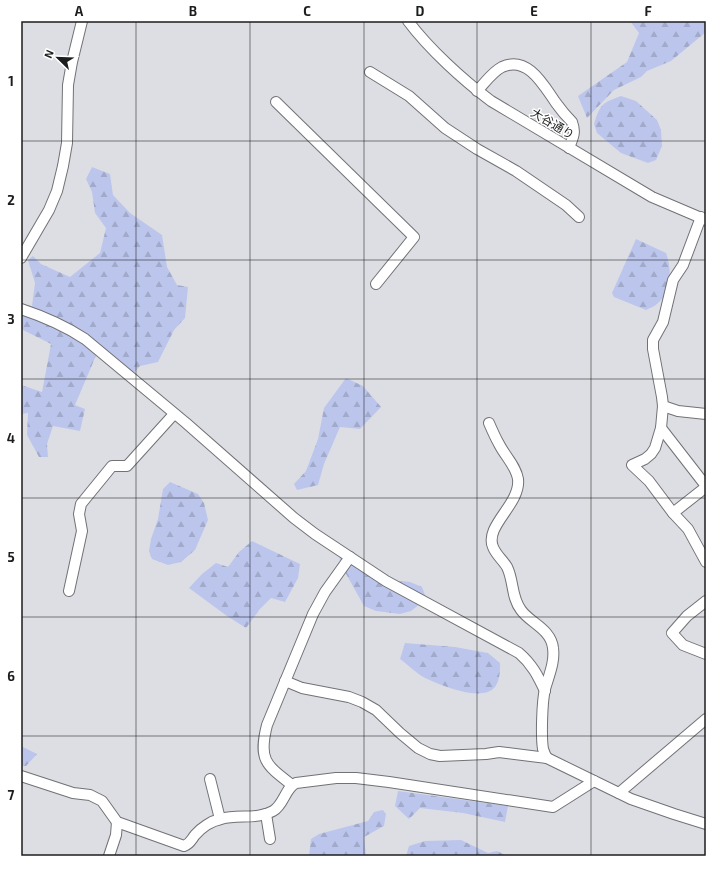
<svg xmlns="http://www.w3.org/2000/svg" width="727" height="877" font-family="'Exo 2','Noto Sans JP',sans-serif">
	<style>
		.forest { fill: url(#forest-firs) }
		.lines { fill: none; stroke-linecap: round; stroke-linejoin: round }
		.minor-casing { stroke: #717275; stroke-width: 12 }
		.minor { stroke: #fff; stroke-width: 10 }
		.grid { fill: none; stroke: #1c1d1e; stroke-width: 1; stroke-opacity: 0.55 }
		.labels { text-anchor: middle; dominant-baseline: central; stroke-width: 3; stroke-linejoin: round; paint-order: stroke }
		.street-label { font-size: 12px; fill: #1c1d1e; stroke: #fff }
		.neatline { fill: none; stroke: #1c1d1e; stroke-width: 1.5 }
		.grid-label { font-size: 13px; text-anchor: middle; font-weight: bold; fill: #1c1d1e }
	</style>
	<defs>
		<pattern id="forest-firs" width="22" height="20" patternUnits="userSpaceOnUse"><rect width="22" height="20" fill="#bcc6ed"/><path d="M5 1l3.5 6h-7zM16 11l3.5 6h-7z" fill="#a1aacb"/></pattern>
	</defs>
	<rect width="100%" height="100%" fill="#dddee3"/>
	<g class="forest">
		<path d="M 630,21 L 706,21 L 706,32 L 671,61 L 647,71 L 641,77 L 614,90 L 587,118 L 578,96 L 627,62 L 639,33 Z"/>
		<path d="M 621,96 L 636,101 L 657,120 L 661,130 L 662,146 L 656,160 L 648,163 L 621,153 L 597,133 L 594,124 C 600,104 602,103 621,96 Z"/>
		<path d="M 92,167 L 110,174 L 113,195 L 130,213 L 162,235 L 167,267 L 177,285 L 188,287 L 185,318 L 174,330 L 158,362 L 140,366 L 131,376 L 101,350 L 95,358 L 75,405 L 85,409 L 80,431 L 53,426 L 47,444 L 48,457 L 39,457 L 27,435 L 28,413 L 21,414 L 21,385 L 42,392 L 51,344 L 21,329 L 21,304 L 32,306 L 35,283 L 28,260 L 33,256 L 41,264 L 70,277 L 100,253 L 106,228 L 95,213 L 92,192 L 86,179 Z"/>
		<path d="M 636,239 L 666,253 C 672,269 672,292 657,304 C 654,307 649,308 646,310 L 614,297 L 612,293 Z"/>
		<path d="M 346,378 L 363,386 L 381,407 L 360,429 L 340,427 L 324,464 L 318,485 L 297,490 L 294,484 L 306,471 L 318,439 L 324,408 Z"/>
		<path d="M 170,482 L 198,494 L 204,503 L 208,520 L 195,550 L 181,562 L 168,565 L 152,559 L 149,551 L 151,539 L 158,519 L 163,489 Z"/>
		<path d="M 252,541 L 300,564 L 298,578 L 285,602 L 271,598 L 259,610 L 246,628 L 227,616 L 189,588 L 202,574 L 216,563 L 228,567 L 239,552 Z"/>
		<path d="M 339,550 L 378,581 L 402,581 L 410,582 L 422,587 L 425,595 L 420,604 L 411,611 L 400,614 L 376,611 L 364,606 L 340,563 Z"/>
		<path d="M 405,643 L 455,647 L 488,653 L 500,663 C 500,671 500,680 495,687 C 482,703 440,685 425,678 C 416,673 408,665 400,659 Z"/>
		<path d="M 21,746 L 37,754 L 26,766 L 21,766 Z"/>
		<path d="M 398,791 L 508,806 L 505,822 L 463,813 L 420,808 L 409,819 L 395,806 Z"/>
		<path d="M 383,810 L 386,814 L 384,826 L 364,837 L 366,856 L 309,856 L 311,839 L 319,834 L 368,821 L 374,812 Z"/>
		<path d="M 461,840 L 488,853 L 497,851 L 508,856 L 406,856 L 409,846 L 425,841 Z"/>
	</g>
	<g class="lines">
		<defs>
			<g id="minor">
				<path d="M 408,21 C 429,49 463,80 491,101 L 652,197 L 706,220"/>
				<path d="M 370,72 L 409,96 L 445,128 L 477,149 L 516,171 L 566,205 L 579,217"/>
				<path d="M 477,91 C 485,83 492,72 502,67 C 528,55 544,86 556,103 C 561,110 566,116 572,122 C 576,133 573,137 569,148"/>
				<path d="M 276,102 L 414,237 L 376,284"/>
				<path d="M 701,217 L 683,265 L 673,280 L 663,322 L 653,340 L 653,349 L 662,397 L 663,406 L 661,428 L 655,448 L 651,454 L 645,459 L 632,465 L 649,481 L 673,513 L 688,529 L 706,562"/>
				<path d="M 21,258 L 49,210 L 57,191 L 63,166 L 67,143 L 68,85 L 72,62 L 82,21"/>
				<path d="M 21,309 C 45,317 64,325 85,339 L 186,423 L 294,518 L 315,534 L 386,581 L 519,653 C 532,664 538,676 545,691"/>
				<path d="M 663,406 L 678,411 L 706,414"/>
				<path d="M 489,423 C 492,430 495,437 499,444 C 505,456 516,466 518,479 C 521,504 484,526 493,547 C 496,555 503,560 507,567 C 514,581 511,597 521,610 C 530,623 551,629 553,648 C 555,662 549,675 545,689 C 542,701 541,737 543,749 C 544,752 545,755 547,758"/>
				<path d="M 661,428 L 706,486"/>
				<path d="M 673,513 L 706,487"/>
				<path d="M 69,591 L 82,531 L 79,514 L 81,504 L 112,466 L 127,466 L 174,414"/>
				<path d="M 706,601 L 687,616 L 672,633 L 683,645 L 706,654"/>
				<path d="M 285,681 L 302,688 L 349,697 L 362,702 L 376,710 L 400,733 L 418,748 L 430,754 L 440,756 L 486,754 L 499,752 L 547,758 L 631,799 L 674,814 L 706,824"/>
				<path d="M 21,776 L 73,793 L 90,795 L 102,801 L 117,822 L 184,846 C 190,844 191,840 195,835 C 201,828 211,821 221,819 C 238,814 257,820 273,811 C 284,805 285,788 296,783 L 336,778 L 356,778 L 389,782 L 553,807 L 594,781"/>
				<path d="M 210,779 L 220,819"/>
				<path d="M 292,785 C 266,765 258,760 267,725 L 313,614 L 325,592 L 350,557"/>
				<path d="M 619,793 L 706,719"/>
				<path d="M 266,814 L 270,839"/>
				<path d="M 109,856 L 116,835 L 117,822"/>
			</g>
		</defs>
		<use href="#minor" class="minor-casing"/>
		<use href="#minor" class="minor"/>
	</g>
	<path class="grid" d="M 136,21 L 136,856M 250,21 L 250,856M 364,21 L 364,856M 477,21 L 477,856M 591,21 L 591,856M 21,141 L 706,141M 21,260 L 706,260M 21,379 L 706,379M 21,498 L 706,498M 21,617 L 706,617M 21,736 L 706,736"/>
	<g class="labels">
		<g class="street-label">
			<text transform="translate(553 123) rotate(31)">大谷通り</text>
		</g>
	</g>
	<rect width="727" height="877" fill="none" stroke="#ffffff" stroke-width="44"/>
	<g transform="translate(58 58) rotate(293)" stroke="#ffffff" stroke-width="3" paint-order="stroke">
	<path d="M0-3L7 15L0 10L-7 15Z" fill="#1c1d1e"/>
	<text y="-6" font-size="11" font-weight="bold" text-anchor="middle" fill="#1c1d1e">N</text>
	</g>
	<rect x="22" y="22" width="683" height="833" class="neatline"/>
	<g class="grid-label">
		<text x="79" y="16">A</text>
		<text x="193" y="16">B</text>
		<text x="307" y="16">C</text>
		<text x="420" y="16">D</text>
		<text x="534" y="16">E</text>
		<text x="648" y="16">F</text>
		<text x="11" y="86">1</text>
		<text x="11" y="205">2</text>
		<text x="11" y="324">3</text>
		<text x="11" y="443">4</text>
		<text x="11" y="562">5</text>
		<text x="11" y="681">6</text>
		<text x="11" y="800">7</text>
	</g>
</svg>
